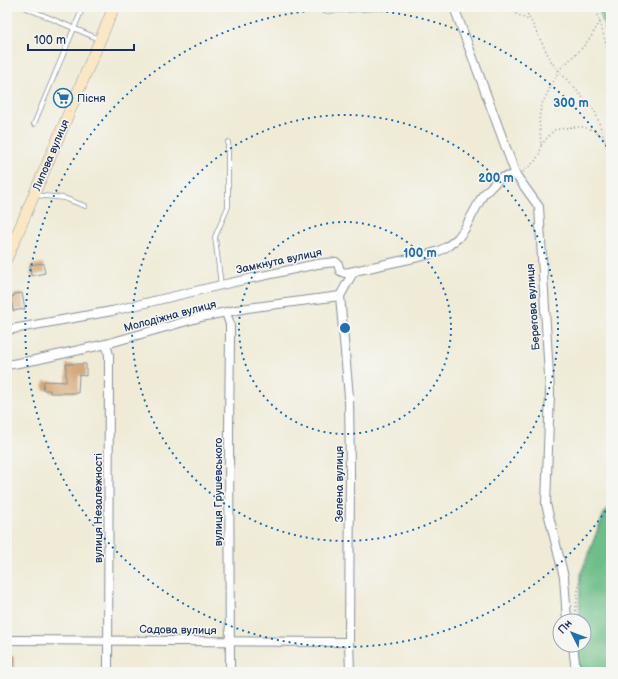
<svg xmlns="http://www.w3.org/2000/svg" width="618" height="679" font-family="'Balsamiq Sans',sans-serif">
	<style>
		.forest { fill: #6ebe89; stroke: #447674 }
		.building { fill: #d5a877 }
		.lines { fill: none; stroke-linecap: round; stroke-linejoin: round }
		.lane-casing { stroke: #858d9a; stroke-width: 5.5 }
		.street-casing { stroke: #858d9a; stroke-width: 10 }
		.secondary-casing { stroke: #858d9a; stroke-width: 12 }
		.path { stroke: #858d9a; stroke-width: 1.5; stroke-dasharray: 1 3; stroke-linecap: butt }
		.lane { stroke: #fff; stroke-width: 4 }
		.street { stroke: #fff; stroke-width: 8 }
		.secondary { stroke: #fae7c3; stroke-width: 11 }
		.ring { fill: none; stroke: #1f6fb2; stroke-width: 2; stroke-dasharray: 2 4 }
		.labels { text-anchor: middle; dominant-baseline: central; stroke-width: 3; stroke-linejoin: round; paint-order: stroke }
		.poi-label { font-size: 11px; fill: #1b2f5e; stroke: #f6f6f2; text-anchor: start }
		.street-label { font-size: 11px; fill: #1b2f5e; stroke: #f6f6f2 }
		.centre { fill: #1f6fb2; stroke: #f6f6f2; stroke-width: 2 }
		.ring-label { font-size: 12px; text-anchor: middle; font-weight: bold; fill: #1f6fb2; stroke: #f6f6f2; stroke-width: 3; stroke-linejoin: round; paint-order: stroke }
	</style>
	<rect width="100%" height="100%" fill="#f6f6f2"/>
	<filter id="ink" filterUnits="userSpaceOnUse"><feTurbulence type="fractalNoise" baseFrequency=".025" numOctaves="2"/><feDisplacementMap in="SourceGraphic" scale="8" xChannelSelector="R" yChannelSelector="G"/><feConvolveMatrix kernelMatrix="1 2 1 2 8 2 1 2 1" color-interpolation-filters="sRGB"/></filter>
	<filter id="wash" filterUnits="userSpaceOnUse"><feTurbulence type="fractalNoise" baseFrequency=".012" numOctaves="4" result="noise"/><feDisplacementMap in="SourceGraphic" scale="16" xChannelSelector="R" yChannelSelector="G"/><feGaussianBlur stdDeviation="0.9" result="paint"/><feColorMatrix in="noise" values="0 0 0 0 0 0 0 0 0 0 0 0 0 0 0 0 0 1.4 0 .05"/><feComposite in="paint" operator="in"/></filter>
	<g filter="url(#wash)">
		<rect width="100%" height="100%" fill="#efebd7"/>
		<g class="forest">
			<path d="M 598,7 L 611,7 L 611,49 Z"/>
			<path d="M 611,502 L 611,672 L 578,672 L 578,645 L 584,645 L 584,621 L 579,621 L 580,575 L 604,513 Z"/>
		</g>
		<g id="blocks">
			<g class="building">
				<path d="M 43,263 L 45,273 L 31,276 L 30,265 Z"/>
				<path d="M 22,293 L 25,309 L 13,311 L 11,297 L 14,296 L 14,294 Z"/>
				<path d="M 66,364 L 86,364 L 86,376 L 79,375 L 78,393 L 50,393 L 50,390 L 43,390 L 44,381 L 66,382 Z"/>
				<path d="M 7,656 L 14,656 L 14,670 L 7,669 Z"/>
			</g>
		</g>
	</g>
	<g filter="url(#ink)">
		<use href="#blocks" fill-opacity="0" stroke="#858d9a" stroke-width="1"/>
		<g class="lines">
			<defs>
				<g id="lane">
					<path d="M 24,7 L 99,39"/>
					<path d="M 324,11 L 398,7"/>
					<path d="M 34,124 L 83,7"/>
					<path d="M 35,195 L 64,198 L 85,206"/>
					<path d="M 221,285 L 215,237 L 228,207 L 228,142"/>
				</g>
				<g id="street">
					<path d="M 454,7 L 516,175 L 539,207 L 550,392 L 546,504 L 564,577 L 567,621"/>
					<path d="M 226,313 L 230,324 L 230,334 L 229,432 L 230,672"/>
					<path d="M 7,330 L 112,311 L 221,285 L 317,264 L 336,262 L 338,264 L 340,271 L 345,273 L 423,256 L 439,251 L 448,246 L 458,238 L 464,230 L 483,195 L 500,178 L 516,175"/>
					<path d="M 106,344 L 109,355 L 109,363 L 108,672"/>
					<path d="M 7,365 L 35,360 L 106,344 L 201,317 L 247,308 L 340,296"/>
					<path d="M 7,640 L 349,642"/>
					<path d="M 573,645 L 576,672"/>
					<path d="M 350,672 L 349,642 L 350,470 L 349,397 L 340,296 L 351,276 L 355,271"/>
				</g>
				<path id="secondary" d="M 7,258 L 114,7"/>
			</defs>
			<use href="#lane" class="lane-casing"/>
			<use href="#street" class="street-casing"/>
			<use href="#secondary" class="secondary-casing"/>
			<g class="path">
				<path d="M 506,7 L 509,10 L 530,21"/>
				<path d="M 524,7 L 552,63 L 595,111 L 611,159"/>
				<path d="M 596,7 L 611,63"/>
				<path d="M 605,141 L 611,147"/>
				<path d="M 541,145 L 554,130 L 571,127 L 583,127 L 596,131 L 603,138"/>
				<path d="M 523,172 L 535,161 L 540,153 L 541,145 L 539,117 L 542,104 L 559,70 L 582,48 L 591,37 L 600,21"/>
				<path d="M 575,615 L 580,575 L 605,513 L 611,511"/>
			</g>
			<use href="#lane" class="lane"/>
			<use href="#street" class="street"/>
			<use href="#secondary" class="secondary"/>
		</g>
	</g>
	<g class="ring">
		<circle cx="345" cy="328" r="106"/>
		<circle cx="345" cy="328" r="213"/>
		<path d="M609 506A319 319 0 1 1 609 150"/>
	</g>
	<defs>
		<symbol id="supermarket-ring" viewBox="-11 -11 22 22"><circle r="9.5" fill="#f6f6f2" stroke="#1f6fb2" stroke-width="1.5"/><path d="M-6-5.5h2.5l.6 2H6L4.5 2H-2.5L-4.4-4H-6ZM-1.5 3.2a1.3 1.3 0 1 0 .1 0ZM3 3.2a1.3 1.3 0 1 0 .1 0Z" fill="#1f6fb2"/></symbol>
	</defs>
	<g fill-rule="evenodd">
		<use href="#supermarket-ring" x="52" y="87" width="22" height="22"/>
	</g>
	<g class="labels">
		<g class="poi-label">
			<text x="77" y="98">Пісня</text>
		</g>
		<g class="street-label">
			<text transform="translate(51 155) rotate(-67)">Липова вулиця</text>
			<text transform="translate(279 261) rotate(-12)">Замкнута вулиця</text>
			<text transform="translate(533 307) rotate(-94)">Берегова вулиця</text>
			<text transform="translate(170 316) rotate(-15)">Молодіжна вулиця</text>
			<text transform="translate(339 484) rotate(-90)">Зелена вулиця</text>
			<text transform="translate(218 492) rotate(-90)">вулиця Грушевського</text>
			<text transform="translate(98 508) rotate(-90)">вулиця Незалежності</text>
			<text transform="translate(178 630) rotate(1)">Садова вулиця</text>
		</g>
	</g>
	<circle cx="345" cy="328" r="6" class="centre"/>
	<g class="ring-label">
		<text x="571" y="107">300 m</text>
		<text x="496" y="182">200 m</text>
		<text x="420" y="257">100 m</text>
	</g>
	<rect width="618" height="679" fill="none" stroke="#f6f6f2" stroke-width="24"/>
	<g transform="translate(572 633) rotate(312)"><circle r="19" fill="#f6f6f2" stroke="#9ea6b7"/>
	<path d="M0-3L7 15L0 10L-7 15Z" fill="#1f6fb2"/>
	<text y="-6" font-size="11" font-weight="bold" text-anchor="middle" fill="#1b2f5e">Пн</text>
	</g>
	<path d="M28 44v6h106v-6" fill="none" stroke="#1b2f5e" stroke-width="2"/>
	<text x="34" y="44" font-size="12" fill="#1b2f5e" stroke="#f6f6f2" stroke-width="3" paint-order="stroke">100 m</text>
</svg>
